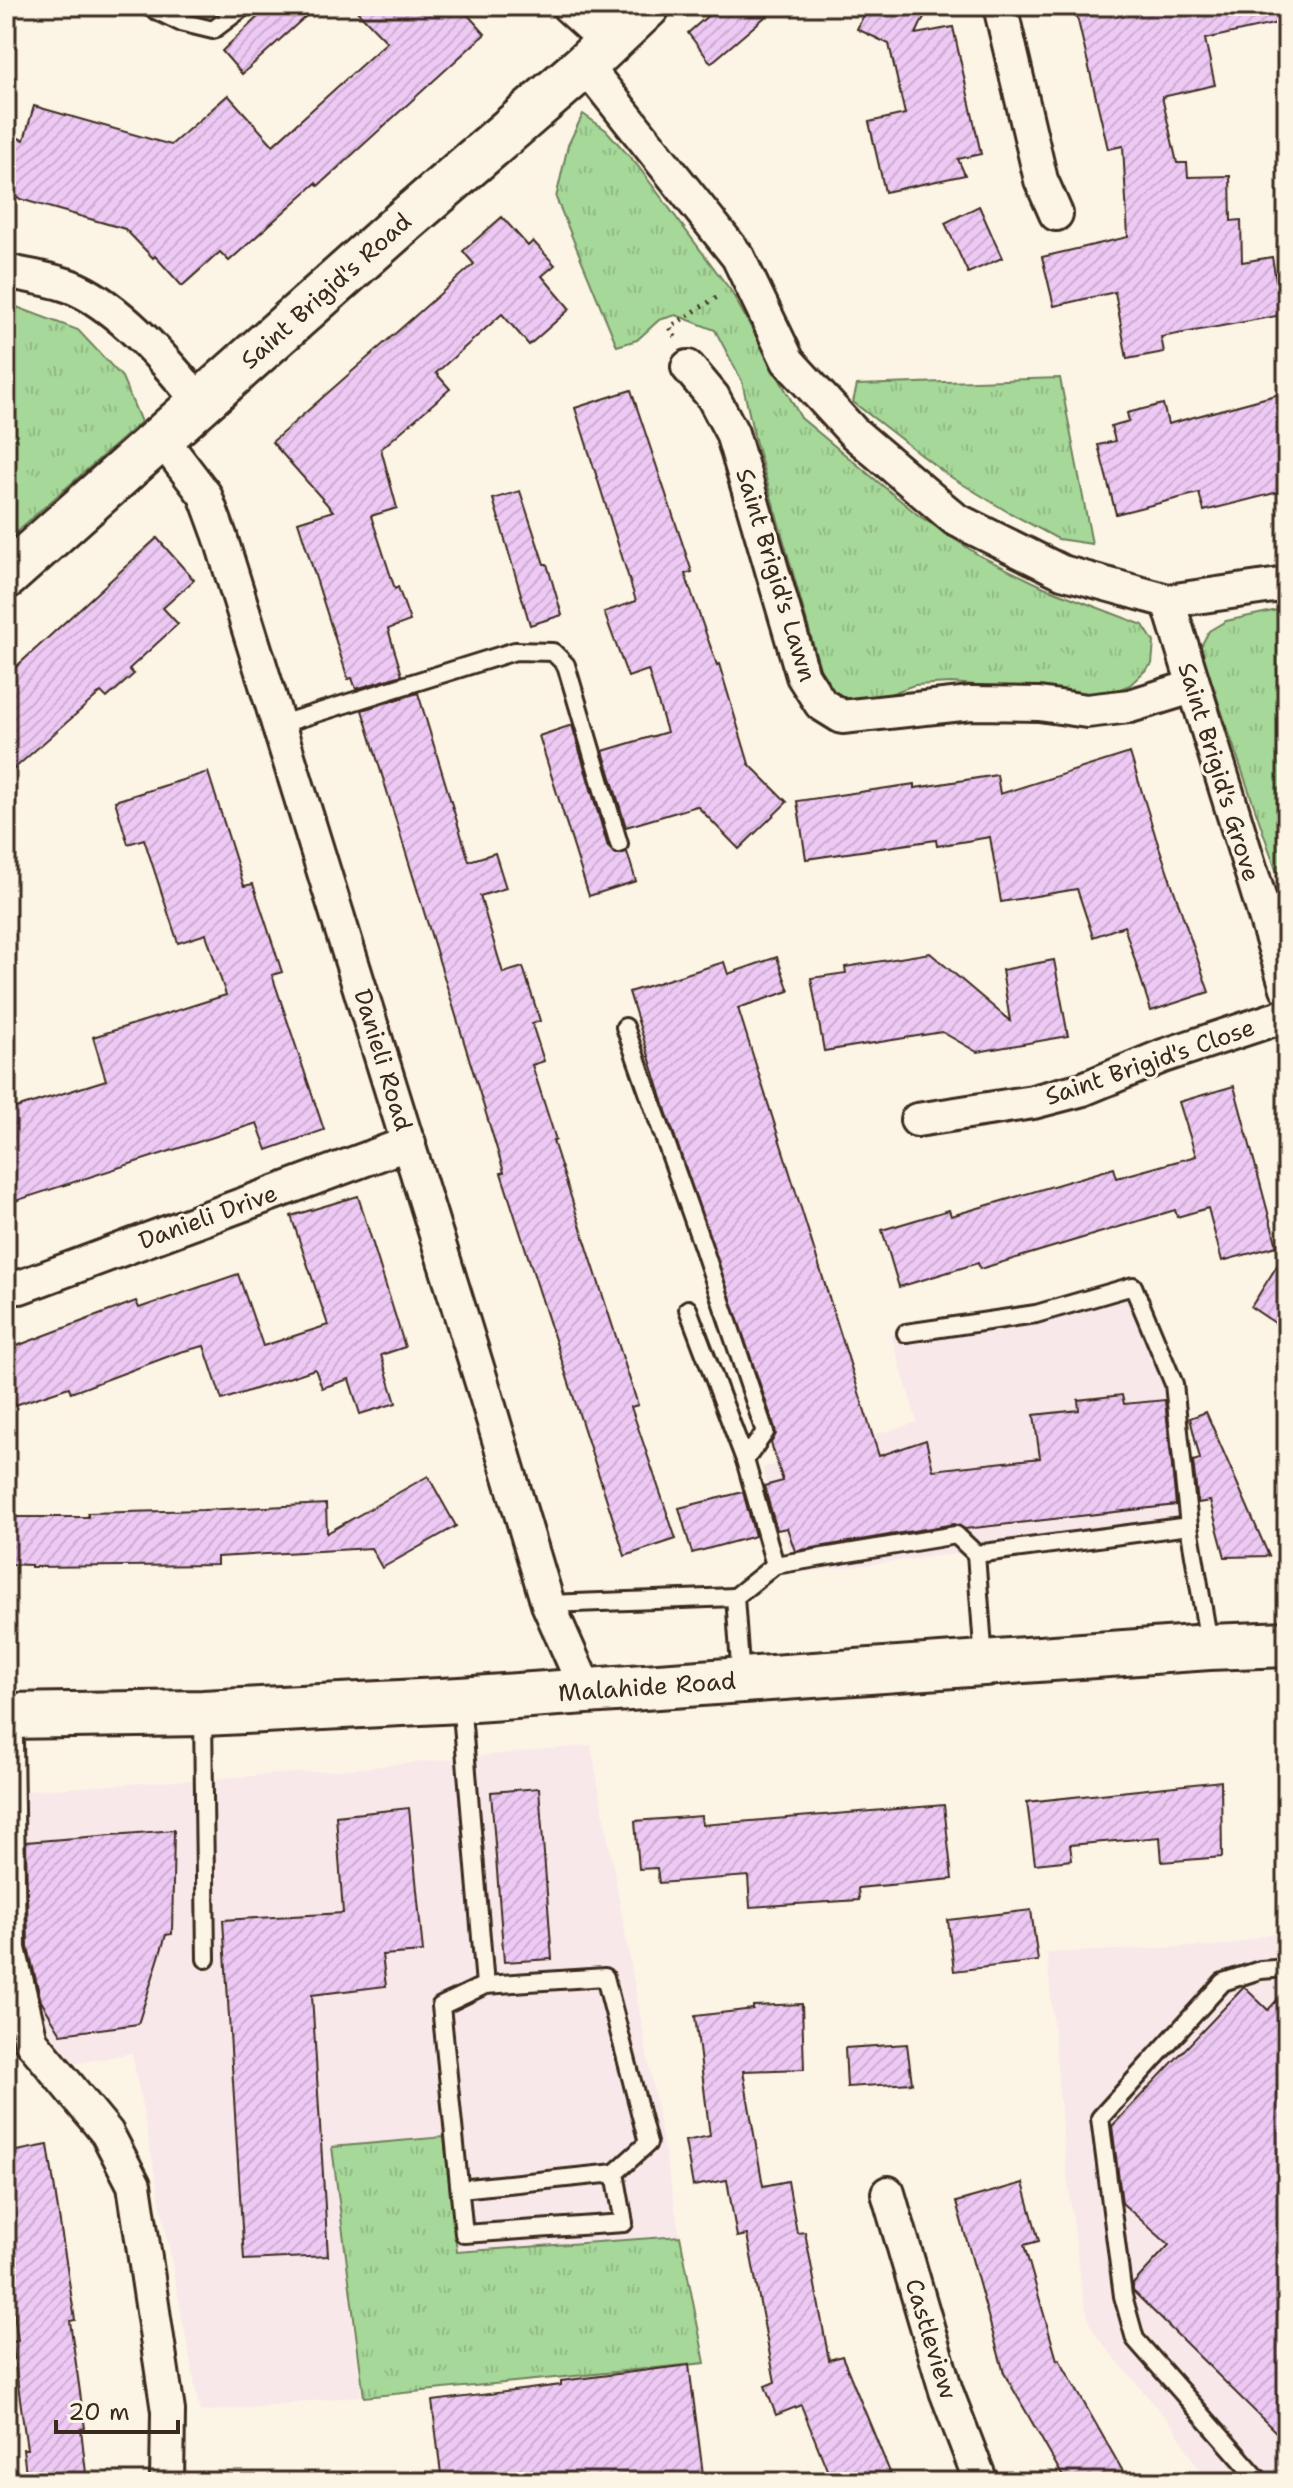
<svg xmlns="http://www.w3.org/2000/svg" width="1293" height="2488" font-family="'Shantell Sans',sans-serif">
	<style>
		.built { fill: #f8e8ea }
		.grass { fill: url(#grass-tufts); stroke: #70815c; stroke-width: 2 }
		.building { fill: url(#building-hatch); stroke: #3b2a1e; stroke-width: 2 }
		.lines { fill: none; stroke-linecap: round; stroke-linejoin: round }
		.lane-casing { stroke: #3b2a1e; stroke-width: 22 }
		.street-casing { stroke: #3b2a1e; stroke-width: 38 }
		.secondary-casing { stroke: #3b2a1e; stroke-width: 50 }
		.path { stroke: #3b2a1e; stroke-width: 5; stroke-dasharray: 2 6; stroke-linecap: butt }
		.lane { stroke: #fcf5e5; stroke-width: 16 }
		.street { stroke: #fcf5e5; stroke-width: 32 }
		.secondary { stroke: #fcf5e5; stroke-width: 44 }
		.labels { text-anchor: middle; dominant-baseline: central; stroke-width: 6; stroke-linejoin: round; paint-order: stroke }
		.street-label { font-size: 24px; fill: #3b2a1e; stroke: #fcf5e5 }
	</style>
	<defs>
		<pattern id="grass-tufts" width="24" height="20" patternUnits="userSpaceOnUse" patternTransform="scale(2)"><rect width="24" height="20" fill="#a6d899"/><path d="M3 7l-1-3M5 7V3M7 7l1-3M15 17l-1-3M17 17v-4M19 17l1-3" fill="none" stroke="#90ba83"/></pattern>
		<pattern id="building-hatch" width="6" height="6" patternUnits="userSpaceOnUse" patternTransform="scale(2)"><rect width="6" height="6" fill="#edc9f4"/><path d="M-1 1l2-2M0 6l6-6M5 7l2-2" fill="none" stroke="#ccadd1"/></pattern>
	</defs>
	<rect width="100%" height="100%" fill="#fcf5e5"/>
	<filter id="ink" filterUnits="userSpaceOnUse"><feTurbulence type="fractalNoise" baseFrequency=".0125" numOctaves="2"/><feDisplacementMap in="SourceGraphic" scale="16" xChannelSelector="R" yChannelSelector="G"/><feConvolveMatrix kernelMatrix="1 2 1 2 8 2 1 2 1" color-interpolation-filters="sRGB"/></filter>
	<g filter="url(#ink)">
		<g class="built">
			<path d="M 1132,1287 L 1174,1384 L 1189,1526 L 798,1573 L 767,1493 L 763,1468 L 917,1422 L 891,1335 L 1036,1315 Z"/>
			<path d="M 591,1745 L 680,2235 L 457,2252 L 443,2137 L 332,2147 L 361,2396 L 200,2412 L 132,2053 L 36,2071 L 6,2032 L 6,1792 L 341,1770 Z"/>
			<path d="M 1276,1932 L 1287,1932 L 1287,2482 L 1206,2482 L 1175,2429 L 1098,2338 L 1090,2325 L 1083,2298 L 1066,2168 L 1047,1953 L 1229,1945 Z"/>
		</g>
		<g class="grass">
			<path d="M 583,114 L 606,130 L 637,165 L 731,291 L 801,418 L 918,515 L 980,556 L 1044,587 L 1143,625 L 1154,642 L 1152,664 L 1130,685 L 1104,695 L 951,683 L 914,685 L 882,697 L 846,701 L 825,686 L 754,436 L 742,381 L 715,330 L 676,315 L 659,320 L 637,340 L 617,346 L 556,198 L 568,145 Z"/>
			<path d="M 6,303 L 78,330 L 122,377 L 141,422 L 6,541 Z"/>
			<path d="M 1060,378 L 1092,544 L 1058,539 L 1008,512 L 946,474 L 853,402 L 857,385 Z"/>
			<path d="M 1287,608 L 1287,902 L 1200,648 L 1209,631 L 1226,621 Z"/>
			<path d="M 444,2137 L 457,2252 L 680,2236 L 705,2363 L 364,2397 L 332,2147 Z"/>
		</g>
		<g class="building">
			<path d="M 269,6 L 317,6 L 242,74 L 222,51 Z"/>
			<path d="M 352,6 L 460,6 L 485,34 L 318,186 L 316,183 L 229,261 L 220,252 L 182,286 L 155,256 L 153,258 L 125,229 L 6,195 L 6,134 L 24,140 L 34,106 L 171,145 L 228,95 L 273,145 L 387,42 Z"/>
			<path d="M 719,6 L 778,6 L 711,63 L 688,33 Z"/>
			<path d="M 868,6 L 929,6 L 916,34 L 953,27 L 981,154 L 958,159 L 965,175 L 885,192 L 869,122 L 905,114 L 889,44 L 857,29 Z"/>
			<path d="M 1104,6 L 1287,6 L 1287,21 L 1205,39 L 1215,85 L 1162,97 L 1177,163 L 1187,163 L 1188,177 L 1230,176 L 1231,221 L 1241,220 L 1242,262 L 1272,257 L 1282,315 L 1161,337 L 1164,352 L 1127,359 L 1115,292 L 1054,306 L 1042,257 L 1128,237 L 1123,146 L 1108,149 L 1076,12 Z"/>
			<path d="M 979,206 L 1002,258 L 968,273 L 945,223 Z"/>
			<path d="M 502,217 L 528,246 L 533,241 L 555,265 L 542,276 L 570,309 L 529,345 L 502,314 L 436,373 L 450,389 L 381,449 L 397,508 L 371,516 L 395,589 L 398,587 L 410,621 L 388,629 L 402,675 L 356,689 L 352,678 L 348,679 L 298,522 L 333,511 L 272,442 L 474,264 L 463,251 Z"/>
			<path d="M 631,390 L 692,572 L 685,574 L 717,665 L 719,664 L 749,764 L 787,802 L 739,849 L 697,806 L 626,827 L 603,751 L 667,732 L 648,670 L 628,677 L 604,612 L 636,601 L 575,408 Z"/>
			<path d="M 1287,392 L 1287,490 L 1204,511 L 1199,493 L 1116,514 L 1098,445 L 1115,441 L 1111,426 L 1129,421 L 1127,413 L 1163,404 L 1168,424 Z"/>
			<path d="M 520,491 L 544,564 L 547,564 L 562,615 L 530,625 L 493,499 Z"/>
			<path d="M 157,538 L 194,580 L 163,608 L 178,624 L 129,669 L 134,674 L 107,698 L 101,692 L 6,776 L 6,676 Z"/>
			<path d="M 418,693 L 469,861 L 495,853 L 506,888 L 480,896 L 503,973 L 523,967 L 540,1021 L 532,1024 L 544,1061 L 532,1065 L 556,1140 L 553,1141 L 638,1405 L 631,1407 L 676,1539 L 625,1556 L 501,1173 L 504,1172 L 362,710 Z"/>
			<path d="M 572,725 L 608,847 L 616,854 L 627,852 L 636,881 L 589,896 L 539,736 Z"/>
			<path d="M 1130,753 L 1156,838 L 1209,992 L 1151,1011 L 1124,926 L 1093,937 L 1077,889 L 1001,902 L 990,837 L 937,846 L 936,840 L 806,859 L 797,801 L 915,784 L 915,788 L 997,775 L 1000,794 Z"/>
			<path d="M 208,772 L 244,886 L 253,884 L 282,972 L 272,975 L 324,1130 L 267,1150 L 257,1123 L 6,1204 L 6,1111 L 106,1080 L 93,1037 L 226,995 L 206,934 L 178,943 L 144,839 L 128,844 L 115,801 Z"/>
			<path d="M 930,953 L 1010,1021 L 1002,970 L 1054,960 L 1068,1036 L 977,1052 L 942,1032 L 824,1051 L 811,978 L 846,973 L 845,967 Z"/>
			<path d="M 777,957 L 789,991 L 738,1008 L 879,1456 L 926,1440 L 933,1470 L 1040,1458 L 1034,1415 L 1079,1410 L 1078,1400 L 1122,1395 L 1124,1404 L 1165,1400 L 1176,1505 L 965,1529 L 954,1524 L 795,1551 L 787,1528 L 777,1530 L 764,1486 L 783,1481 L 771,1443 L 776,1434 L 775,1428 L 666,1111 L 629,992 L 724,962 L 728,974 Z"/>
			<path d="M 1234,1086 L 1277,1246 L 1222,1261 L 1208,1208 L 1177,1217 L 1175,1210 L 980,1269 L 978,1263 L 899,1287 L 882,1230 L 949,1210 L 951,1216 L 1114,1168 L 1117,1178 L 1196,1156 L 1179,1102 Z"/>
			<path d="M 358,1196 L 405,1347 L 381,1355 L 396,1403 L 360,1414 L 349,1379 L 322,1388 L 315,1369 L 222,1400 L 204,1346 L 180,1352 L 71,1393 L 69,1387 L 6,1408 L 6,1350 L 136,1301 L 139,1308 L 238,1274 L 263,1346 L 328,1325 L 291,1216 Z"/>
			<path d="M 1287,1250 L 1287,1331 L 1251,1307 Z"/>
			<path d="M 1206,1412 L 1269,1556 L 1225,1557 L 1210,1501 L 1198,1503 L 1193,1461 L 1200,1459 L 1190,1418 Z"/>
			<path d="M 428,1476 L 456,1526 L 382,1568 L 371,1548 L 217,1557 L 217,1565 L 31,1567 L 31,1565 L 6,1564 L 6,1517 L 88,1517 L 88,1513 L 203,1510 L 326,1504 L 327,1533 Z"/>
			<path d="M 743,1492 L 755,1536 L 692,1553 L 679,1508 Z"/>
			<path d="M 1221,1781 L 1222,1857 L 1162,1862 L 1160,1837 L 1070,1845 L 1072,1860 L 1035,1864 L 1027,1802 Z"/>
			<path d="M 539,1788 L 552,1959 L 504,1962 L 491,1792 Z"/>
			<path d="M 944,1805 L 952,1879 L 858,1888 L 859,1900 L 750,1907 L 748,1876 L 659,1883 L 657,1868 L 639,1869 L 635,1821 L 701,1816 L 702,1825 Z"/>
			<path d="M 409,1808 L 423,1952 L 382,1955 L 386,1986 L 312,1995 L 328,2256 L 244,2260 L 223,1920 L 343,1913 L 336,1816 Z"/>
			<path d="M 174,1830 L 172,1934 L 166,1935 L 138,2024 L 61,2034 L 41,2001 L 28,1947 L 26,1842 Z"/>
			<path d="M 1031,1910 L 1038,1961 L 954,1971 L 948,1920 Z"/>
			<path d="M 1244,1987 L 1268,2010 L 1287,1989 L 1287,2443 L 1133,2291 L 1133,2284 L 1169,2245 L 1122,2203 L 1112,2126 Z"/>
			<path d="M 802,2004 L 804,2069 L 743,2071 L 763,2186 L 788,2181 L 797,2233 L 805,2232 L 829,2360 L 842,2356 L 894,2482 L 832,2482 L 801,2405 L 776,2415 L 765,2386 L 775,2382 L 747,2235 L 737,2237 L 727,2180 L 693,2186 L 685,2141 L 710,2136 L 695,2016 L 753,2009 L 753,2006 Z"/>
			<path d="M 907,2044 L 912,2083 L 847,2087 L 845,2048 Z"/>
			<path d="M 48,2145 L 75,2320 L 70,2321 L 85,2428 L 81,2429 L 87,2482 L 27,2482 L 23,2449 L 27,2449 L 12,2342 L 18,2341 L 6,2255 L 6,2153 Z"/>
			<path d="M 1023,2183 L 1039,2241 L 1024,2245 L 1057,2360 L 1059,2359 L 1129,2482 L 1066,2482 L 1004,2373 L 956,2202 Z"/>
			<path d="M 689,2365 L 704,2482 L 442,2482 L 432,2401 L 561,2385 L 561,2381 Z"/>
		</g>
		<g class="lines">
			<defs>
				<g id="lane">
					<path d="M 147,6 L 180,22 L 213,30 L 245,6"/>
					<path d="M 278,725 L 515,651 L 553,652 L 566,665 L 619,844"/>
					<path d="M 625,1027 L 703,1247 L 765,1432 L 745,1460 L 775,1565"/>
					<path d="M 688,1309 L 745,1460"/>
					<path d="M 906,1333 L 1036,1314 L 1133,1286 L 1174,1384 L 1189,1526"/>
					<path d="M 548,1604 L 735,1597"/>
					<path d="M 984,1661 L 976,1554 L 1189,1526 L 1209,1643"/>
					<path d="M 741,1680 L 735,1597 L 775,1565 L 956,1535 L 976,1554"/>
					<path d="M 461,1701 L 485,1985 L 605,1977 L 648,2143 L 615,2173 L 624,2223 L 464,2234 L 441,2006 L 485,1985"/>
					<path d="M 203,1715 L 206,1959"/>
					<path d="M 460,2189 L 615,2173"/>
					<path d="M 1261,2482 L 1135,2339 L 1123,2296 L 1100,2118 L 1223,1982 L 1260,1970 L 1287,1968"/>
				</g>
				<g id="street">
					<path d="M 568,6 L 609,43"/>
					<path d="M 1000,6 L 1041,180 L 1056,214"/>
					<path d="M 585,65 L 738,257 L 788,361 L 854,433 L 955,519 L 1062,572 L 1168,601 L 1287,584"/>
					<path d="M 6,271 C 27,276 52,279 72,287 C 119,306 169,364 200,403"/>
					<path d="M 688,367 L 713,397 L 732,433 L 803,676 L 821,704 L 842,717 L 971,703 L 1039,704 L 1087,711 L 1130,706 L 1192,687"/>
					<path d="M 162,439 L 205,495 L 220,536 L 486,1396 L 548,1604 L 586,1690"/>
					<path d="M 1168,601 L 1287,988"/>
					<path d="M 917,1120 L 1033,1102 L 1083,1089 L 1163,1056 L 1287,1015"/>
					<path d="M 6,1285 L 20,1287 L 409,1143"/>
					<path d="M 6,1740 L 9,1949 L 31,2041 L 107,2133 L 134,2185 L 168,2411 L 167,2482"/>
					<path d="M 888,2193 L 946,2391 L 981,2482"/>
				</g>
				<g id="secondary">
					<path d="M 6,576 L 401,224 L 585,65 L 647,6"/>
					<path d="M 6,1716 L 203,1713 L 460,1700 L 1209,1647 L 1287,1644"/>
				</g>
			</defs>
			<use href="#lane" class="lane-casing"/>
			<use href="#street" class="street-casing"/>
			<use href="#secondary" class="secondary-casing"/>
			<path class="path" d="M 675,337 L 670,327 L 717,297"/>
			<use href="#lane" class="lane"/>
			<use href="#street" class="street"/>
			<use href="#secondary" class="secondary"/>
		</g>
	</g>
	<g class="labels">
		<g class="street-label">
			<text transform="translate(326 291) rotate(-42)">Saint Brigid's Road</text>
			<text transform="translate(776 575) rotate(73)">Saint Brigid's Lawn</text>
			<text transform="translate(1219 772) rotate(73)">Saint Brigid's Grove</text>
			<text transform="translate(383 1060) rotate(73)">Danieli Road</text>
			<text transform="translate(1150 1062) rotate(-19)">Saint Brigid's Close</text>
			<text transform="translate(208 1217) rotate(-20)">Danieli Drive</text>
			<text transform="translate(647 1687) rotate(-4)">Malahide Road</text>
			<text transform="translate(931 2339) rotate(73)">Castleview</text>
		</g>
	</g>
	<rect width="1293" height="2488" fill="none" stroke="#fcf5e5" stroke-width="32"/>
	<rect x="16" y="16" width="1261" height="2456" fill="none" stroke="#3b2a1e" stroke-width="3" filter="url(#ink)"/>
	<path d="M56 2420v12h122v-12" fill="none" stroke="#3b2a1e" stroke-width="4"/>
	<text x="68" y="2420" font-size="24" fill="#3b2a1e" stroke="#fcf5e5" stroke-width="6" paint-order="stroke">20 m</text>
</svg>
